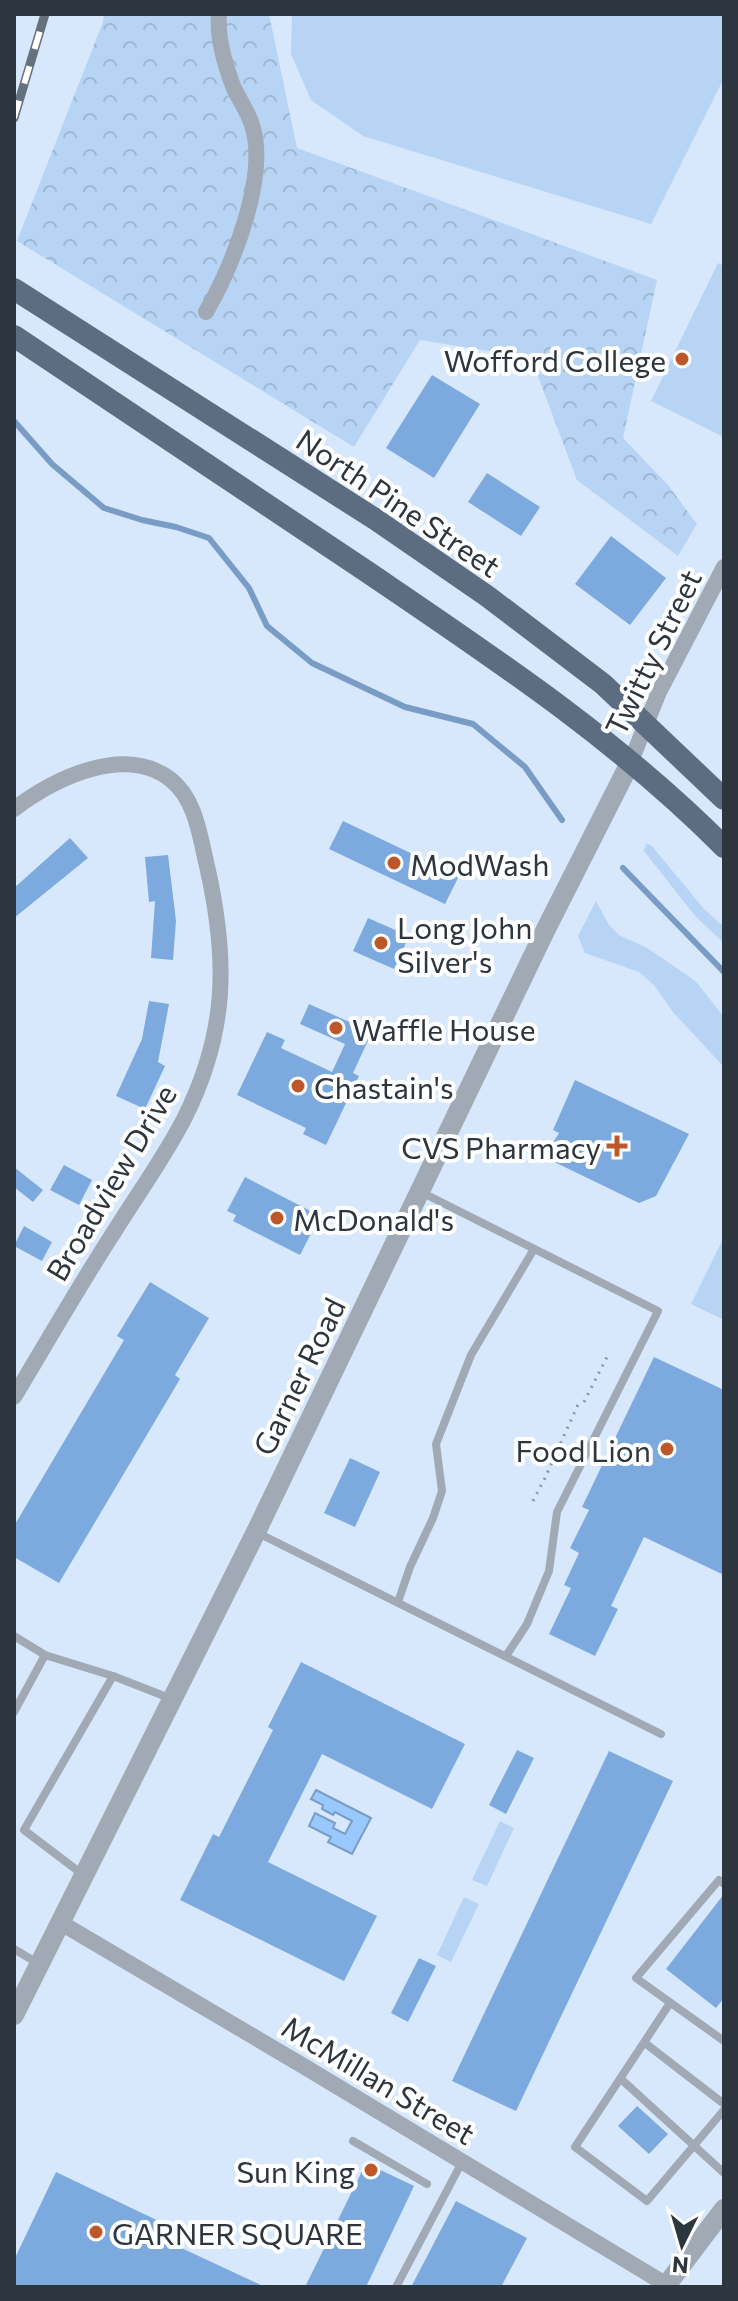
<svg xmlns="http://www.w3.org/2000/svg" width="738" height="2301" font-family="Commissioner,sans-serif">
	<style>
		.green { fill: #b7d4f5 }
		.forest { fill: url(#forest-crowns) }
		.water { fill: #99c8fe; stroke: #799cc5; stroke-width: 2 }
		.lines { fill: none; stroke-linecap: round; stroke-linejoin: round }
		.stream { stroke: #799cc5; stroke-width: 6 }
		.building { fill: #7caadf }
		.path { stroke: #8a97a7; stroke-width: 3; stroke-dasharray: 2 6; stroke-linecap: butt }
		.service { stroke: #a0a9b4; stroke-width: 8 }
		.minor { stroke: #a0a9b4; stroke-width: 16 }
		.tertiary { stroke: #a0a9b4; stroke-width: 20 }
		.trunk { stroke: #5c6c81; stroke-width: 22 }
		.rail-casing { stroke: #66717e; stroke-width: 9 }
		.rail { stroke: #fff; stroke-width: 6; stroke-dasharray: 18; stroke-linecap: butt }
		.poi-dot { fill: #bd5729; stroke: #fff; stroke-width: 3 }
		.labels { text-anchor: middle; dominant-baseline: central; stroke-width: 8; stroke-linejoin: round; paint-order: stroke }
		.poi-label { font-size: 30px; fill: #2d353f; stroke: #fff; text-anchor: start }
		.street-label { font-size: 30px; fill: #2d353f; stroke: #fff }
	</style>
	<defs>
		<pattern id="forest-crowns" width="20" height="18" patternUnits="userSpaceOnUse" patternTransform="scale(2)"><rect width="20" height="18" fill="#b7d4f5"/><path d="M2 6a3 3 0 1 1 6 0M12 15a3 3 0 1 1 6 0" fill="none" stroke="#9eb7d3"/></pattern>
	</defs>
	<rect width="100%" height="100%" fill="#d7e8fd"/>
	<g class="green">
		<path d="M 292,14 L 724,14 L 724,78 L 651,224 L 363,136 L 311,100 L 291,54 Z"/>
		<path d="M 718,263 L 724,266 L 724,437 L 651,401 Z"/>
		<path d="M 646,844 L 651,845 L 704,909 L 724,927 L 724,943 L 696,917 L 644,851 Z"/>
		<path d="M 596,901 L 609,925 L 619,935 L 647,948 L 687,975 L 697,983 L 724,1017 L 724,1067 L 673,1012 L 654,985 L 639,972 L 585,953 L 578,936 Z"/>
		<path d="M 724,1237 L 724,1320 L 691,1304 Z"/>
		<path d="M 500,1821 L 514,1828 L 487,1886 L 472,1880 Z"/>
		<path d="M 464,1897 L 479,1904 L 451,1962 L 437,1955 Z"/>
	</g>
	<path class="forest" d="M 104,14 L 269,14 L 297,148 L 657,280 L 623,438 L 668,485 L 697,524 L 678,556 L 577,480 L 531,358 L 420,340 L 354,447 L 17,241 L 103,22 Z"/>
	<path class="water" d="M 316,1790 L 371,1818 L 352,1854 L 328,1842 L 331,1837 L 309,1826 L 315,1813 L 335,1823 L 333,1828 L 345,1834 L 352,1821 L 335,1812 L 333,1815 L 322,1809 L 323,1805 L 311,1799 Z"/>
	<g class="lines">
		<g class="stream">
			<path d="M 14,421 L 52,464 L 104,508 L 142,520 L 176,527 L 209,538 L 249,588 L 267,626 L 312,663 L 405,707 L 473,724 L 525,767 L 562,820"/>
			<path d="M 623,868 L 724,972"/>
		</g>
	</g>
	<g class="building">
		<path d="M 432,375 L 480,404 L 434,478 L 386,448 Z"/>
		<path d="M 487,473 L 540,507 L 521,536 L 468,502 Z"/>
		<path d="M 611,536 L 666,578 L 630,625 L 575,584 Z"/>
		<path d="M 343,821 L 459,876 L 445,904 L 329,849 Z"/>
		<path d="M 70,838 L 88,858 L 14,918 L 14,888 Z"/>
		<path d="M 168,855 L 176,921 L 173,960 L 151,958 L 155,901 L 149,902 L 145,857 Z"/>
		<path d="M 368,918 L 409,936 L 394,969 L 353,951 Z"/>
		<path d="M 149,1001 L 169,1004 L 158,1062 L 165,1066 L 145,1109 L 116,1096 L 142,1039 Z"/>
		<path d="M 309,1004 L 372,1032 L 353,1073 L 359,1076 L 326,1145 L 303,1134 L 306,1128 L 237,1095 L 267,1032 L 285,1040 L 281,1048 L 332,1072 L 345,1044 L 300,1024 Z"/>
		<path d="M 575,1080 L 689,1134 L 656,1196 L 639,1203 L 544,1157 L 559,1133 L 553,1130 Z"/>
		<path d="M 64,1165 L 92,1180 L 79,1205 L 50,1190 Z"/>
		<path d="M 14,1167 L 43,1190 L 33,1202 L 14,1187 Z"/>
		<path d="M 245,1177 L 320,1216 L 300,1255 L 233,1221 L 236,1215 L 227,1211 Z"/>
		<path d="M 24,1226 L 52,1242 L 42,1261 L 14,1246 Z"/>
		<path d="M 150,1282 L 209,1318 L 175,1375 L 180,1379 L 59,1583 L 14,1557 L 14,1526 L 124,1340 L 117,1336 Z"/>
		<path d="M 654,1357 L 724,1390 L 724,1575 L 644,1537 L 611,1606 L 618,1609 L 595,1656 L 549,1634 L 571,1588 L 564,1585 L 579,1553 L 570,1548 L 589,1510 L 582,1507 Z"/>
		<path d="M 350,1458 L 380,1472 L 355,1527 L 324,1513 Z"/>
		<path d="M 301,1662 L 465,1744 L 432,1809 L 322,1754 L 268,1862 L 377,1916 L 344,1981 L 180,1900 L 213,1834 L 219,1837 L 273,1730 L 268,1727 Z"/>
		<path d="M 517,1750 L 534,1758 L 506,1814 L 489,1805 Z"/>
		<path d="M 609,1751 L 673,1781 L 516,2111 L 452,2081 Z"/>
		<path d="M 724,1894 L 724,1998 L 716,2008 L 666,1969 Z"/>
		<path d="M 419,1958 L 436,1966 L 408,2022 L 391,2013 Z"/>
		<path d="M 637,2106 L 668,2134 L 649,2154 L 618,2126 Z"/>
		<path d="M 366,2163 L 414,2186 L 366,2287 L 305,2287 Z"/>
		<path d="M 56,2172 L 167,2225 L 160,2238 L 265,2287 L 14,2287 L 14,2260 Z"/>
		<path d="M 456,2201 L 527,2238 L 501,2287 L 411,2287 Z"/>
	</g>
	<g class="lines">
		<g class="path">
			<path d="M 584,1402 L 609,1353"/>
			<path d="M 533,1501 L 546,1476 L 580,1400"/>
		</g>
		<g class="service">
			<path d="M 421,1192 L 658,1311 L 557,1512 L 549,1571 L 527,1624 L 506,1656"/>
			<path d="M 256,1532 L 661,1734"/>
			<path d="M 398,1602 L 410,1567 L 433,1518 L 442,1491 L 436,1444 L 471,1355 L 534,1249"/>
			<path d="M 14,1636 L 45,1655"/>
			<path d="M 14,1712 L 45,1655 L 113,1676"/>
			<path d="M 82,1874 L 24,1830 L 113,1676 L 172,1699"/>
			<path d="M 724,1884 L 719,1880 L 636,1978 L 724,2041"/>
			<path d="M 14,1949 L 39,1964"/>
			<path d="M 670,2003 L 575,2147 L 647,2201 L 724,2110"/>
			<path d="M 645,2043 L 724,2104"/>
			<path d="M 621,2079 L 724,2173"/>
			<path d="M 353,2141 L 427,2184"/>
			<path d="M 396,2287 L 462,2162"/>
		</g>
		<g class="minor">
			<path d="M 206,312 C 232,267 269,176 252,125 C 248,111 239,100 233,86 C 225,65 217,37 219,14"/>
			<path d="M 631,761 L 659,692 L 724,567"/>
			<path d="M 14,809 C 54,779 123,744 170,779 C 196,799 200,837 207,866 C 228,959 228,1032 184,1119 C 164,1158 137,1195 114,1232 C 79,1286 47,1342 14,1397"/>
			<path d="M 61,1923 L 300,2064 L 667,2285"/>
		</g>
		<g class="tertiary">
			<path d="M 14,2015 L 256,1532 L 545,931 L 631,761"/>
			<path d="M 665,2287 L 724,2209"/>
		</g>
		<g class="trunk">
			<path d="M 14,289 L 375,519 L 487,596 L 603,684 L 724,799"/>
			<path d="M 14,336 C 131,414 249,493 366,571 C 491,656 617,739 724,847"/>
		</g>
		<defs>
			<path id="rail" d="M 14,118 L 45,14"/>
		</defs>
		<use href="#rail" class="rail-casing"/>
		<use href="#rail" class="rail"/>
	</g>
	<g class="poi-dot">
		<circle cx="682" cy="359" r="8"/>
		<circle cx="394" cy="863" r="8"/>
		<circle cx="381" cy="943" r="8"/>
		<circle cx="336" cy="1028" r="8"/>
		<circle cx="298" cy="1086" r="8"/>
		<path d="M613 1134h8v8h8v8h-8v8h-8v-8h-8v-8h8z"/>
		<circle cx="277" cy="1218" r="8"/>
		<circle cx="667" cy="1449" r="8"/>
		<circle cx="371" cy="2170" r="8"/>
		<circle cx="96" cy="2232" r="8"/>
	</g>
	<g class="labels">
		<g class="poi-label">
			<text x="666" y="359" text-anchor="end">Wofford College</text>
			<text x="410" y="863">ModWash</text>
			<text x="397" y="926">Long John<tspan x="397" dy="34">Silver's</tspan></text>
			<text x="352" y="1028">Waffle House</text>
			<text x="314" y="1086">Chastain's</text>
			<text x="601" y="1146" text-anchor="end">CVS Pharmacy</text>
			<text x="293" y="1218">McDonald's</text>
			<text x="651" y="1449" text-anchor="end">Food Lion</text>
			<text x="355" y="2170" text-anchor="end">Sun King</text>
			<text x="112" y="2232">GARNER SQUARE</text>
		</g>
		<g class="street-label">
			<text transform="translate(399 502) rotate(34)">North Pine Street</text>
			<text transform="translate(652 652) rotate(-64)">Twitty Street</text>
			<text transform="translate(110 1182) rotate(-59)">Broadview Drive</text>
			<text transform="translate(298 1376) rotate(-64)">Garner Road</text>
			<text transform="translate(379 2079) rotate(31)">McMillan Street</text>
		</g>
	</g>
	<rect width="738" height="2301" fill="none" stroke="#2d353f" stroke-width="32"/>
	<g transform="translate(682 2245) rotate(185)" stroke="#ffffff" stroke-width="6" paint-order="stroke">
	<path d="M0-6L14 30L0 20L-14 30Z" fill="#2d353f"/>
	<text y="-12" font-size="22" font-weight="bold" text-anchor="middle" fill="#2d353f">N</text>
	</g>
</svg>
